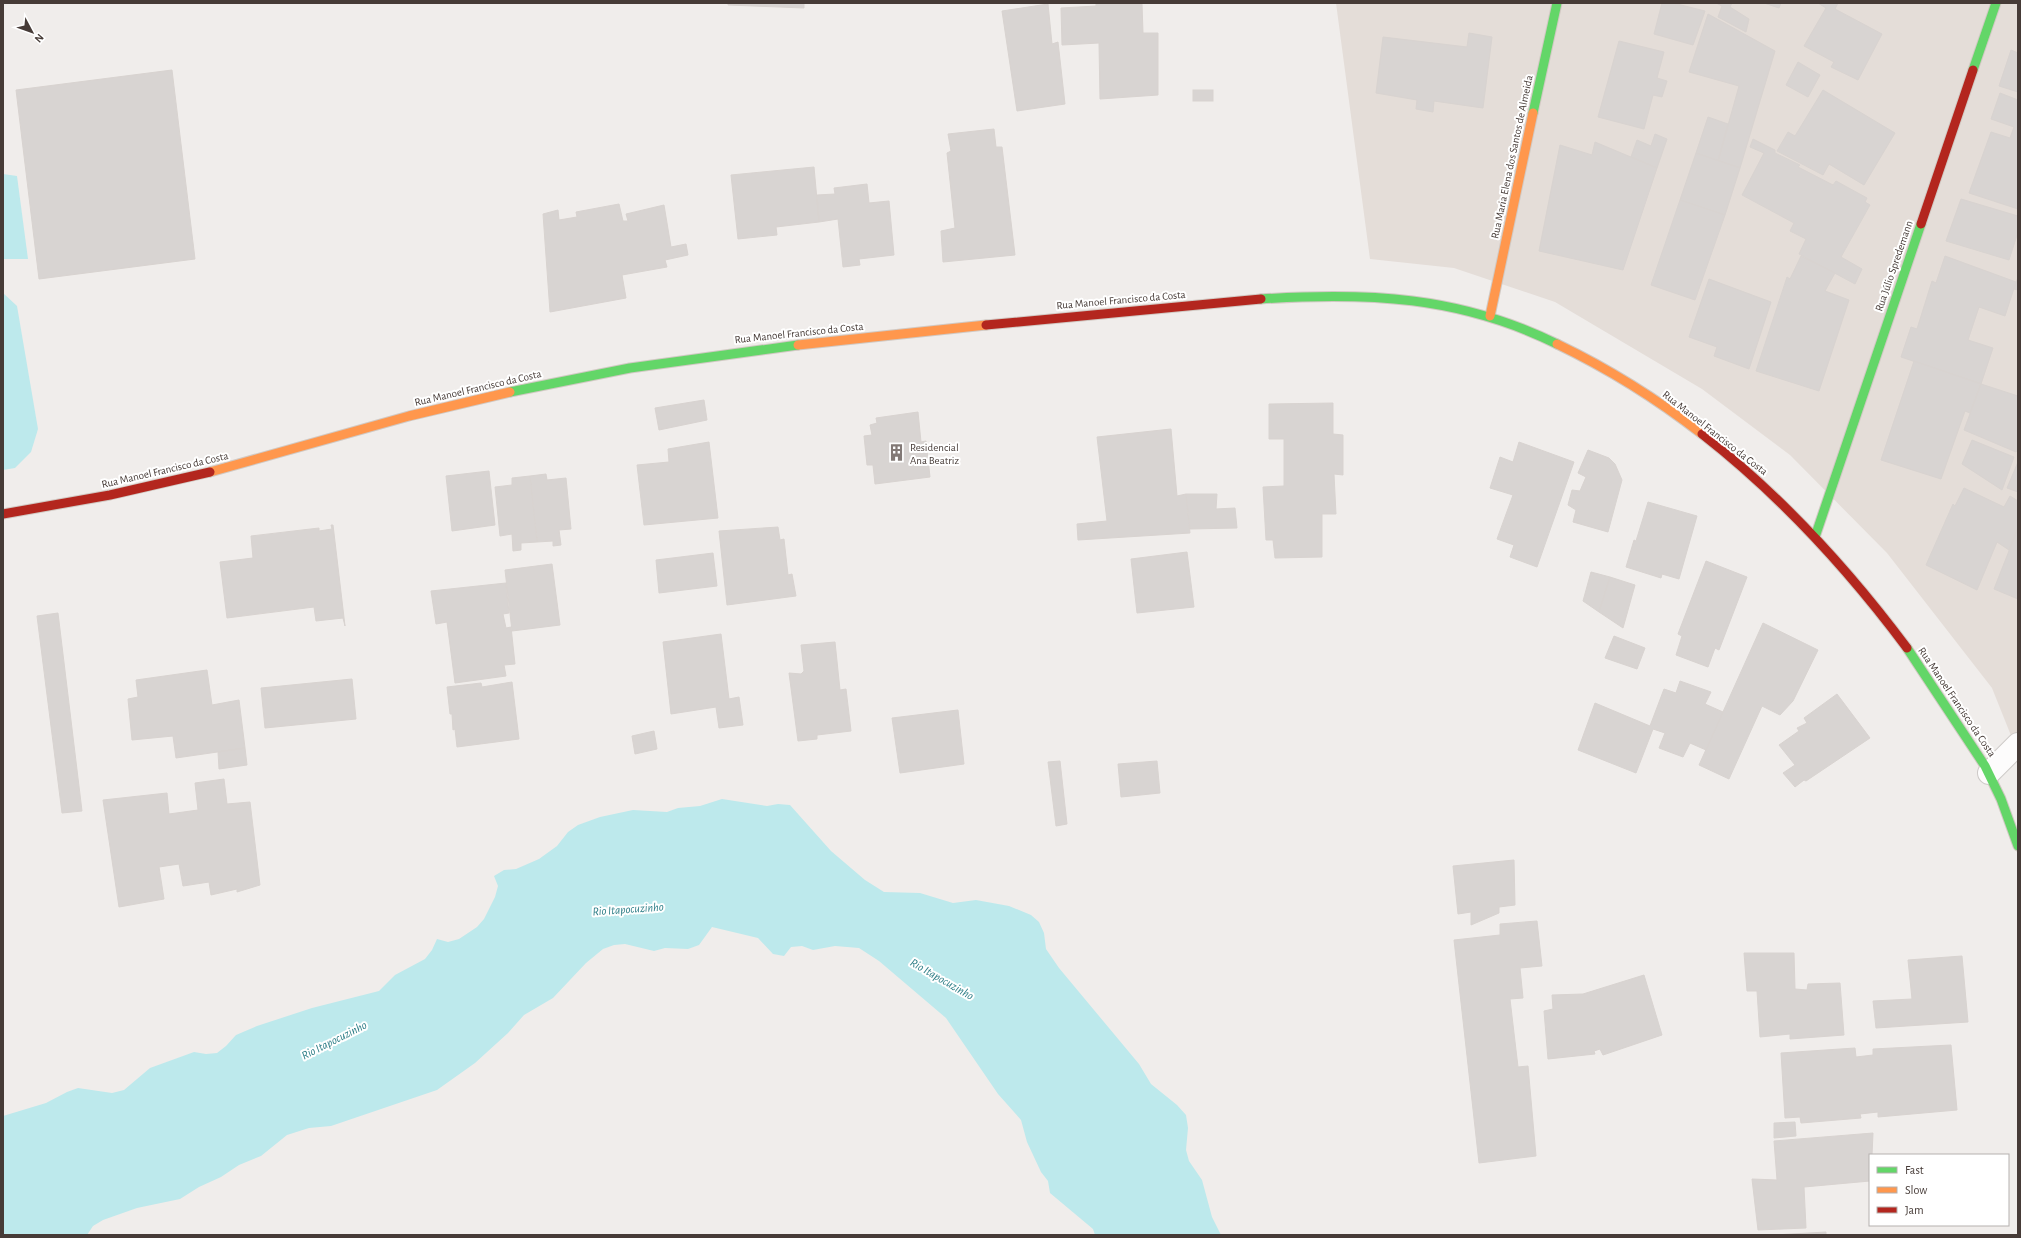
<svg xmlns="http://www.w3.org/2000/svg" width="2021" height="1238" font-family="'Alegreya Sans',sans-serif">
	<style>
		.residential { fill: #e4ddd8 }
		.water { fill: #bde9ec }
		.building { fill: #d8d4d2; stroke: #d8d3d0 }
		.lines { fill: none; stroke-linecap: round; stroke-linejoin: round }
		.street-casing { stroke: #cdc9c7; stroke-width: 24 }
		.fast-casing { stroke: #d1c9c3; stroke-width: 11 }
		.slow-casing { stroke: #d1c9c3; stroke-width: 11 }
		.jam-casing { stroke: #d1c9c3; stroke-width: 11 }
		.street { stroke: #fdfcfc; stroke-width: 22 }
		.fast { stroke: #63d668; stroke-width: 9 }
		.slow { stroke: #ff974d; stroke-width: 9 }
		.jam { stroke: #b3261e; stroke-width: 9 }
		.labels { text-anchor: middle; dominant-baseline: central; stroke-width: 4; stroke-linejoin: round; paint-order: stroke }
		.street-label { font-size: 11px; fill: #463b37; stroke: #fff }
		.poi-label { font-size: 11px; fill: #463b37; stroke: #fff; text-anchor: start }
		.water-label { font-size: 12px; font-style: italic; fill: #2c7d86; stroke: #fff }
	</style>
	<rect width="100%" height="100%" fill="#f0edeb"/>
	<path class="residential" d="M 1336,3 L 2018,3 L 2018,753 L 1992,688 L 1887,553 L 1790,455 L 1702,389 L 1555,302 L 1454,268 L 1370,259 Z"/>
	<g class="water">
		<path d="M 3,174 L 17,176 L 28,259 L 3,259 Z"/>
		<path d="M 3,293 L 17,306 L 38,429 L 31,452 L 15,468 L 3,470 Z"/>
		<path d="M 722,799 L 767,806 L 778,804 L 790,805 L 831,851 L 865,880 L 884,892 L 920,893 L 953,903 L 976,900 L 1009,906 L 1031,915 L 1039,922 L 1044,933 L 1046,949 L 1059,968 L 1139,1064 L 1151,1084 L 1177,1105 L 1186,1115 L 1188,1128 L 1186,1150 L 1189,1161 L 1202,1180 L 1212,1217 L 1221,1235 L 1095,1235 L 1093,1229 L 1050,1193 L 1048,1181 L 1041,1172 L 1027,1142 L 1021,1120 L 998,1094 L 946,1018 L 879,961 L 859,948 L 835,946 L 813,950 L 802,946 L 791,947 L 784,956 L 773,954 L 758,938 L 712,927 L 699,945 L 688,949 L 665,948 L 654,951 L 625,944 L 614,945 L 603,949 L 586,963 L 553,998 L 524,1015 L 508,1033 L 475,1063 L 437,1090 L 331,1126 L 309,1128 L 287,1135 L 261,1156 L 239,1165 L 221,1177 L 199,1187 L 180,1199 L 137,1208 L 103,1220 L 93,1226 L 87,1235 L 3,1235 L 3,1116 L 46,1103 L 67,1092 L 78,1088 L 112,1093 L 124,1090 L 150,1068 L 194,1052 L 206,1054 L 217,1053 L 226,1046 L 236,1035 L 257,1026 L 312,1008 L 379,991 L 395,975 L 425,959 L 432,950 L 437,939 L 448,942 L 459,939 L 477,927 L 484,919 L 495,897 L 498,886 L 494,876 L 504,870 L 516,869 L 539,859 L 557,846 L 568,832 L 578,825 L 600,817 L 633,810 L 667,812 L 678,808 L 700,806 Z"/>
	</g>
	<g class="building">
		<path d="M 728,3 L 804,3 L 804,8 L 728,5 Z"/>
		<path d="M 1096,3 L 1142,4 L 1143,33 L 1158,33 L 1158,95 L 1100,99 L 1099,43 L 1062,45 L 1061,8 L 1096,6 Z"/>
		<path d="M 1662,3 L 1673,3 L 1705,11 L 1693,45 L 1654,34 Z"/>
		<path d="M 1716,3 L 1732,3 L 1730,7 L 1749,19 L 1746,32 L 1718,17 L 1722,6 Z"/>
		<path d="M 1764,3 L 1781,3 L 1779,8 Z"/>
		<path d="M 1818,3 L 1838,3 L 1835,9 L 1882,34 L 1858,80 L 1831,67 L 1834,62 L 1804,46 L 1826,8 Z"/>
		<path d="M 1048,4 L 1052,44 L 1058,42 L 1065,104 L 1017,111 L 1002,11 Z"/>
		<path d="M 1708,14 L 1775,51 L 1740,168 L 1718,161 L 1739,86 L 1689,72 Z"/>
		<path d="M 1469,33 L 1492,37 L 1483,108 L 1434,101 L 1433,112 L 1416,109 L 1417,100 L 1376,93 L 1383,37 L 1467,47 Z"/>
		<path d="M 1619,41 L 1664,52 L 1657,78 L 1667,81 L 1662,97 L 1653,95 L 1644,129 L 1598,117 Z"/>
		<path d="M 2011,50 L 2018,53 L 2018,92 L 1999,86 Z"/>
		<path d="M 1798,62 L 1820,75 L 1808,97 L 1786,85 Z"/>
		<path d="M 172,70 L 195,259 L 39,279 L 16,90 Z"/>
		<rect x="1193" y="90" width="20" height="11"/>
		<path d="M 1823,90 L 1895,133 L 1864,185 L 1829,164 L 1823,175 L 1777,151 L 1788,132 L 1795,136 Z"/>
		<path d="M 2000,93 L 2018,100 L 2018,209 L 1969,193 L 1991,132 L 2010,138 L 2014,127 L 1991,119 Z"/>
		<path d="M 1708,117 L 1728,124 L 1718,161 L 1696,153 Z"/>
		<path d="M 994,129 L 996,147 L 1002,147 L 1015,255 L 943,262 L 941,231 L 955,228 L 947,153 L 951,151 L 948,134 Z"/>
		<path d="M 1655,134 L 1667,139 L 1657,168 L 1631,157 L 1637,140 L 1651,146 Z"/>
		<path d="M 1753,139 L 1775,150 L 1775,153 L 1800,165 L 1798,167 L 1833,185 L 1836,181 L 1867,198 L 1865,202 L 1870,205 L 1841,257 L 1862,269 L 1855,284 L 1799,254 L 1806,239 L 1790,231 L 1794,223 L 1742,195 L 1764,153 L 1750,147 Z"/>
		<path d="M 1595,142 L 1657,168 L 1623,270 L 1539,251 L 1560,145 L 1592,155 Z"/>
		<path d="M 1696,153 L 1740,168 L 1725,215 L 1680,200 Z"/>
		<path d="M 814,167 L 819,222 L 776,227 L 777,235 L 738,239 L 731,175 Z"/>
		<path d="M 867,184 L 869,203 L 889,201 L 894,255 L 859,259 L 860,265 L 843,267 L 838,219 L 819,222 L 817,195 L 835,194 L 834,188 Z"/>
		<path d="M 1961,199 L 2018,216 L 2018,232 L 2009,260 L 1946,241 Z"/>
		<path d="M 1680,200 L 1725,215 L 1695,300 L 1651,285 Z"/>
		<path d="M 619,204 L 623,221 L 628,221 L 626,214 L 664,205 L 671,247 L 686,244 L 688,255 L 665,260 L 667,267 L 622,275 L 626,298 L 550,312 L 543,214 L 558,210 L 559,220 L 577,217 L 576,212 Z"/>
		<path d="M 1801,256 L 1835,273 L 1825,291 L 1849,300 L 1819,391 L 1756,371 L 1787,277 L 1790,279 Z"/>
		<path d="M 1945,256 L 2016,282 L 2005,316 L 1979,307 L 1968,340 L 1993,348 L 1981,384 L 1901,357 L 1911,327 L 1917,329 L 1932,281 L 1936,283 Z"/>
		<path d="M 2018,277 L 2018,290 L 2014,289 Z"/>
		<path d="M 1709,279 L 1771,302 L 1749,369 L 1714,356 L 1717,347 L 1689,337 Z"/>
		<path d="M 1914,361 L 1981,384 L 1970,413 L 1965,411 L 1941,479 L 1881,460 Z"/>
		<path d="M 1981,384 L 2018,396 L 2018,449 L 2016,452 L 1964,430 Z"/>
		<path d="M 704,400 L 707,420 L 659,430 L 655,408 Z"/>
		<path d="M 1333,403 L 1333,434 L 1343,435 L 1343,475 L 1334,474 L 1336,514 L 1322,514 L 1322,557 L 1275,558 L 1273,540 L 1266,540 L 1263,487 L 1284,486 L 1284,439 L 1269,439 L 1269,404 Z"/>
		<path d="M 918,412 L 921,442 L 926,441 L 930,477 L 875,484 L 873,465 L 867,465 L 864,436 L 872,435 L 870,425 L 877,423 L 876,418 Z"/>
		<path d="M 1171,429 L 1177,496 L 1186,494 L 1190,533 L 1078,540 L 1077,524 L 1107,521 L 1097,437 Z"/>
		<path d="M 1972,440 L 2014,457 L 2002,490 L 1962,464 Z"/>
		<path d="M 709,442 L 718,518 L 644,525 L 637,465 L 669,462 L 668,449 Z"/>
		<path d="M 1519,442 L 1574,462 L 1537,567 L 1510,557 L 1514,545 L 1497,539 L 1513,495 L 1490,488 L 1500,457 L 1513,462 Z"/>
		<path d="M 1588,450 L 1609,458 L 1615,464 L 1622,480 L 1608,532 L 1573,522 L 1576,510 L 1568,505 L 1572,490 L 1580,491 L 1586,477 L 1578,473 Z"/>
		<path d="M 2018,462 L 2018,492 L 2007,488 Z"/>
		<path d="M 489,471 L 495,525 L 452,531 L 446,476 Z"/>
		<path d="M 546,474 L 547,480 L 566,478 L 571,529 L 559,530 L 561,545 L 553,546 L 553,541 L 537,542 L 530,476 Z"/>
		<path d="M 530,476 L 537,542 L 521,543 L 521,550 L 513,551 L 512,534 L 500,536 L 495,487 L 512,485 L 512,478 Z"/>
		<path d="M 1964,488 L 2004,507 L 2010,496 L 2018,501 L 2018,528 L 2009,550 L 1997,542 L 1977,590 L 1926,565 L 1953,504 L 1955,506 Z"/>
		<path d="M 1186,494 L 1217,494 L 1216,509 L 1235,508 L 1237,528 L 1190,529 Z"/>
		<path d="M 1648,502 L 1697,516 L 1679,579 L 1662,574 L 1661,578 L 1626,567 L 1634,540 L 1636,541 Z"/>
		<path d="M 331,525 L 333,525 L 345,626 L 343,618 L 316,621 L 314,607 L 227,618 L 220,562 L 253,558 L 251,536 L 319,528 L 319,531 L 332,529 Z"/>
		<path d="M 778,527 L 780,540 L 784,539 L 788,575 L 792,574 L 796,596 L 727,605 L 719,531 Z"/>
		<path d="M 2018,528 L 2018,599 L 1994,589 Z"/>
		<path d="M 1187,552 L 1194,607 L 1137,613 L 1131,559 Z"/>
		<path d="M 713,553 L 717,586 L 659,593 L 656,560 Z"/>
		<path d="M 1706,561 L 1747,577 L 1719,650 L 1715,648 L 1708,667 L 1676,655 L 1682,636 L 1678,634 Z"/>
		<path d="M 552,564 L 560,625 L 512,631 L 505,570 Z"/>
		<path d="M 1591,572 L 1610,577 L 1599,612 L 1583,601 Z"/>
		<path d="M 1610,577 L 1635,585 L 1623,628 L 1599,612 Z"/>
		<path d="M 506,583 L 509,613 L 503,614 L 506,628 L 511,627 L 515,664 L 504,665 L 506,676 L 455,683 L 447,622 L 436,624 L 431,591 Z"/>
		<path d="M 58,613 L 82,811 L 62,813 L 37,616 Z"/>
		<path d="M 1763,623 L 1818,650 L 1793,701 L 1780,715 L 1762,706 L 1729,779 L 1699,765 Z"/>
		<path d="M 721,634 L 729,699 L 739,697 L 743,725 L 719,728 L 716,707 L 671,714 L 663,642 Z"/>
		<path d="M 1614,636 L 1645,648 L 1637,669 L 1605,658 Z"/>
		<path d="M 835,642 L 840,690 L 846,689 L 851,731 L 817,735 L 817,739 L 798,741 L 789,673 L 801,674 L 804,671 L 801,645 Z"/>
		<path d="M 207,670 L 212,705 L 239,700 L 245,748 L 176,758 L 173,736 L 132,740 L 128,699 L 138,697 L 136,680 Z"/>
		<path d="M 352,679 L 356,719 L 265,728 L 261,688 Z"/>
		<path d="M 1680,681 L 1711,692 L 1705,704 L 1723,712 L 1706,750 L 1690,743 L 1683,757 L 1659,748 L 1665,733 L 1653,729 L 1636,773 L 1578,750 L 1595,703 L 1650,726 L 1664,689 L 1676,693 Z"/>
		<path d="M 512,682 L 519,739 L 457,747 L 455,729 L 453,730 L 452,714 L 450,714 L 447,687 L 481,683 L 482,687 Z"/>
		<path d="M 1837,694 L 1870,738 L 1806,781 L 1804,780 L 1795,787 L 1783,773 L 1795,765 L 1779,745 L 1799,731 L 1797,728 L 1807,723 L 1804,718 Z"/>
		<path d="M 958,710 L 964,764 L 900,773 L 892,718 Z"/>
		<path d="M 654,731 L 657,749 L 635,754 L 632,736 Z"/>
		<path d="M 245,748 L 247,765 L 219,769 L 218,752 Z"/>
		<path d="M 1060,761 L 1067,824 L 1056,826 L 1048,762 Z"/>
		<path d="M 1157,761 L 1160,793 L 1121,797 L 1118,764 Z"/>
		<path d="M 224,779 L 227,804 L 250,802 L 260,885 L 237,892 L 237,889 L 211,895 L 209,882 L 183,886 L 179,864 L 159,867 L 164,899 L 119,907 L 103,800 L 167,793 L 169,814 L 198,810 L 195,783 Z"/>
		<path d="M 1514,860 L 1515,905 L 1499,907 L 1499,913 L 1471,925 L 1471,912 L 1458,914 L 1453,866 Z"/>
		<path d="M 1537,921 L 1542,966 L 1520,968 L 1523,998 L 1510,999 L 1518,1067 L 1528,1066 L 1536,1156 L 1479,1163 L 1454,940 L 1500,935 L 1500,924 Z"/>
		<path d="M 1744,953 L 1794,953 L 1795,989 L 1807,990 L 1808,984 L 1840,983 L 1844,1035 L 1790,1039 L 1790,1034 L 1760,1037 L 1757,991 L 1747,991 Z"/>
		<path d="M 1962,956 L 1968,1022 L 1876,1028 L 1873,1001 L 1912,999 L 1908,960 Z"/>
		<path d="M 1644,975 L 1662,1035 L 1603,1055 L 1600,1049 L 1594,1051 L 1595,1054 L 1548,1059 L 1544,1011 L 1553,1009 L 1552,995 L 1583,994 Z"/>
		<path d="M 1951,1045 L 1957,1110 L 1878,1117 L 1878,1112 L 1860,1114 L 1861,1118 L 1801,1123 L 1800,1117 L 1785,1118 L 1781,1053 L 1855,1048 L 1856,1057 L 1873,1055 L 1873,1049 Z"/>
		<path d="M 1795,1122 L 1796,1136 L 1774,1138 L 1774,1123 Z"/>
		<path d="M 1873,1133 L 1872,1155 L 1870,1155 L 1870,1181 L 1804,1187 L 1806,1228 L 1758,1230 L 1752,1179 L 1777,1180 L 1774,1141 Z"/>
		<path d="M 1826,1232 L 1826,1235 L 1774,1235 Z"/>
	</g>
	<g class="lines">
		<defs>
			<path id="street" d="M 1989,773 L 2018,744"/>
			<g id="fast">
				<path d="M 1973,70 L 1996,3"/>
				<path d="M 1533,113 L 1557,3"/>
				<path d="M 1261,299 C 1367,292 1460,296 1557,344"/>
				<path d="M 510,392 L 630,368 L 798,345"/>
				<path d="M 1815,537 L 1921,224"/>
				<path d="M 1907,648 L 1985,766 L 2001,799 L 2018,846"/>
			</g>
			<g id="slow">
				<path d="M 1490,316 L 1533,113"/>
				<path d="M 1557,344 C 1609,369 1657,399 1702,434"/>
				<path d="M 798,345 L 986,325"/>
				<path d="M 210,472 L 409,416 L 510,392"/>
			</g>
			<g id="jam">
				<path d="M 1921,224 L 1973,70"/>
				<path d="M 986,325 L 1261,299"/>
				<path d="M 1702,434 C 1780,495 1848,569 1907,648"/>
				<path d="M 3,514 L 110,495 L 210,472"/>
			</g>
		</defs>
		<use href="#street" class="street-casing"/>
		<use href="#fast" class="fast-casing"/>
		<use href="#slow" class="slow-casing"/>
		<use href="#jam" class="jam-casing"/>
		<use href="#street" class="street"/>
		<use href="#fast" class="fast"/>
		<use href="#slow" class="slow"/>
		<use href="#jam" class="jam"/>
	</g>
	<defs>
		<symbol id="building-bare" viewBox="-9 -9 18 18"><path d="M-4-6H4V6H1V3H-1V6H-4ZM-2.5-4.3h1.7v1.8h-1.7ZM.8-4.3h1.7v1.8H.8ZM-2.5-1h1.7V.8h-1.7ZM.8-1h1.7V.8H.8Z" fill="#827976" stroke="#fff" stroke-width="2.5" paint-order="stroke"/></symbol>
	</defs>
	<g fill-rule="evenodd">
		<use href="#building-bare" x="884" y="440" width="25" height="25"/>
	</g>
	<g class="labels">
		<g class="street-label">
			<text transform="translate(1512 157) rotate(-78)">Rua Maria Elena dos Santos de Almeida</text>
			<text transform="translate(1894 266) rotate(-71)">Rua Júlio Spredemann</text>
			<text transform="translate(1121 300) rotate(-5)">Rua Manoel Francisco da Costa</text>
			<text transform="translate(799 333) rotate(-6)">Rua Manoel Francisco da Costa</text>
			<text transform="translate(478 388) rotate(-13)">Rua Manoel Francisco da Costa</text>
			<text transform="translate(1715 433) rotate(38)">Rua Manoel Francisco da Costa</text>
			<text transform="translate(165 470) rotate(-13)">Rua Manoel Francisco da Costa</text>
			<text transform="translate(1957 702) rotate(56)">Rua Manoel Francisco da Costa</text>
		</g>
		<g class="poi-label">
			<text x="910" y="447">Residencial<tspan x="910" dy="13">Ana Beatriz</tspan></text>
		</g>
		<g class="water-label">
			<text transform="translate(628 909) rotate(-4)">Rio Itapocuzinho</text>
			<text transform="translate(942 979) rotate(30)">Rio Itapocuzinho</text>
			<text transform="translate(334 1040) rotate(-27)">Rio Itapocuzinho</text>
		</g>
	</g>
	<rect width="2021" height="1238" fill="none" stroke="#463b37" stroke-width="8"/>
	<rect x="1869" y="1154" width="140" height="72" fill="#ffffff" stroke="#b5b1af"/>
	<rect x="1877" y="1167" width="20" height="6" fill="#63d668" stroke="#b5b1af"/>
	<text x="1905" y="1174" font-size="12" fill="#463b37">Fast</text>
	<rect x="1877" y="1187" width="20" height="6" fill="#ff974d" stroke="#b5b1af"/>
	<text x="1905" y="1194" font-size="12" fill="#463b37">Slow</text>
	<rect x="1877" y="1207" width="20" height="6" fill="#b3261e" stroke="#b5b1af"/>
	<text x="1905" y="1214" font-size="12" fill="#463b37">Jam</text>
	<g transform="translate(32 32) rotate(131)" stroke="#ffffff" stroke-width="3" paint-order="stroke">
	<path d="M0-3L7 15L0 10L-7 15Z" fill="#463b37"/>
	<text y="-6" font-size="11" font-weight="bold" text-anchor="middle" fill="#463b37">N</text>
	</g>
</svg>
